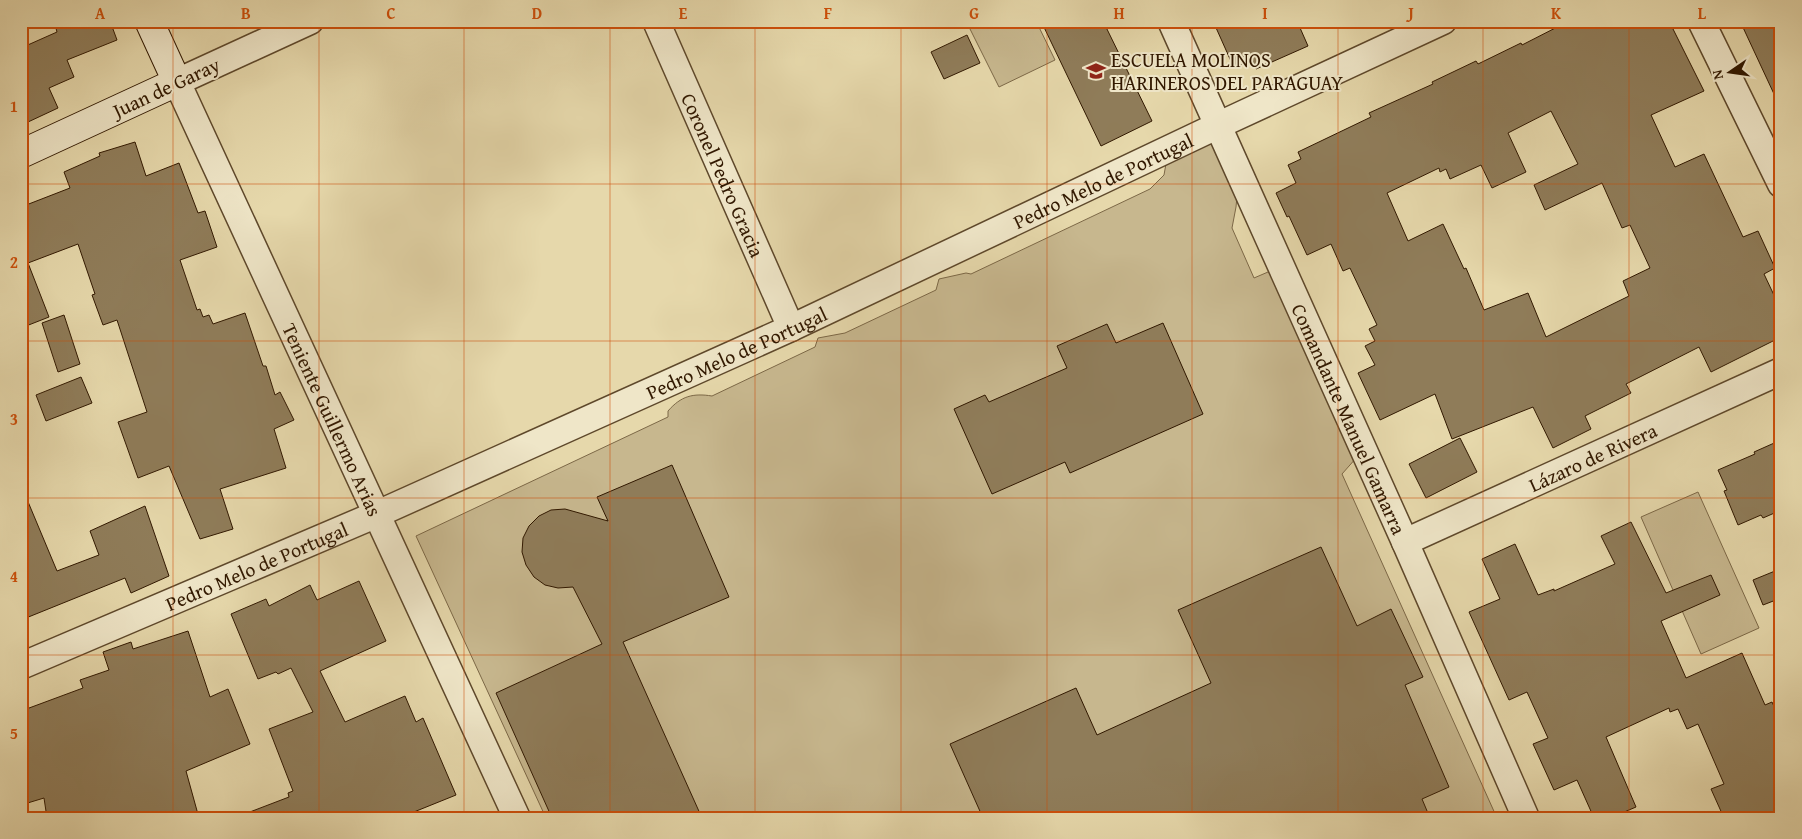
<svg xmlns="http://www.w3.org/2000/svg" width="1802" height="839" font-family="'Gentium Book Plus',serif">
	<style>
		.green { fill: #c7b78e; stroke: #7c6847 }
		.building { fill: #8f7c59; stroke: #311800; fill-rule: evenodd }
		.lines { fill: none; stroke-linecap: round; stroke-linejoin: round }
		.street-casing { stroke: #5e482b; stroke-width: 29 }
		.secondary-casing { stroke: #311800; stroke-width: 30 }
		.street { stroke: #efe6c8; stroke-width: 26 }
		.secondary { stroke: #efe6c8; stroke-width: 28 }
		.grid { fill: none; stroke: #cd4f0a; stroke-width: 1; stroke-opacity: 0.55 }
		.labels { text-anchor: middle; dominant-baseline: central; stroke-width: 4; stroke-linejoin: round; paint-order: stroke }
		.poi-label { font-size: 20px; fill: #311800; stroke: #efe6c8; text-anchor: start }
		.street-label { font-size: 20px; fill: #311800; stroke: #efe6c8 }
		.neatline { fill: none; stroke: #cd4f0a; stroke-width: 2 }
		.grid-label { font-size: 16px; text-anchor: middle; font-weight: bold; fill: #cd4f0a }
	</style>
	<rect width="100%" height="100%" fill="#e6d8ab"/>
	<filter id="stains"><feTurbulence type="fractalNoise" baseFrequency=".004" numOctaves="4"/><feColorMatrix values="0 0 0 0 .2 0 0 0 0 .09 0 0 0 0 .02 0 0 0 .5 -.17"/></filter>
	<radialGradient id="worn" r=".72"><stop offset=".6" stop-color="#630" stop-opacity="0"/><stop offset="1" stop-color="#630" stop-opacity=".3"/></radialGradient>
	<g class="green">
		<path d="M 966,21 L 1036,21 L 1055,60 L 999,87 Z"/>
		<path d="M 1200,139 L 1212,145 L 1220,154 L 1238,186 L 1236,207 L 1232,228 L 1254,278 L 1268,272 L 1281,274 L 1357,457 L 1342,474 L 1497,818 L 546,818 L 416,536 L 668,417 L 668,411 C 681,396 693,393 712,396 L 815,347 L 818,338 L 845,333 L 936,290 L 939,279 L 966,273 L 971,274 L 1150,189 L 1164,175 L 1167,158 Z"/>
		<path d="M 1698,492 L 1759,628 L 1701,654 L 1641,517 Z"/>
	</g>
	<g class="building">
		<path d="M 54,21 L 110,21 L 117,40 L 67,60 L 74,77 L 49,88 L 58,108 L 28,122 L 21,107 L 21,48 L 57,32 Z"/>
		<path d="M 1041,21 L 1103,21 L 1152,121 L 1101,146 Z"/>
		<path d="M 1213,21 L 1297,21 L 1308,46 L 1256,69 L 1252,59 L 1234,68 Z"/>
		<path d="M 1569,21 L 1669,21 L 1704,91 L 1651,115 L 1675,167 L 1704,154 L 1743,237 L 1758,231 L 1775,268 L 1764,274 L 1781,310 L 1781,337 L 1711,372 L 1699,347 L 1626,384 L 1631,393 L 1585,416 L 1591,429 L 1553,448 L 1533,407 L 1452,439 L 1435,394 L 1380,420 L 1358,373 L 1375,365 L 1365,346 L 1375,341 L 1369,329 L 1377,325 L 1350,268 L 1343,271 L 1331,244 L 1307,255 L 1289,216 L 1287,217 L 1276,193 L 1296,183 L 1288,165 L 1301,159 L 1298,152 L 1371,117 L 1369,113 L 1433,84 L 1432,82 L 1476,61 L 1478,64 L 1521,43 L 1522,45 ZM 1551,111 L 1578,164 L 1534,185 L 1545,210 L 1602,183 L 1622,228 L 1630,225 L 1650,268 L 1623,281 L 1629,296 L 1546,337 L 1528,293 L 1484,310 L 1466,268 L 1464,269 L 1443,224 L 1408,241 L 1387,193 L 1439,168 L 1440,172 L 1446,169 L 1450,179 L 1481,165 L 1492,188 L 1526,172 L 1508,133 Z"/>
		<path d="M 1740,21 L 1781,21 L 1781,109 Z"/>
		<path d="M 967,35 L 980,63 L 944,79 L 931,52 Z"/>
		<path d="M 135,142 L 146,176 L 179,163 L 198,213 L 205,211 L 217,247 L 180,260 L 197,310 L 200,309 L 203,317 L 209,315 L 213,324 L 245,313 L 263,366 L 266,366 L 275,395 L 280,392 L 294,420 L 274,429 L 286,468 L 220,489 L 233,529 L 200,539 L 169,466 L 138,478 L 118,422 L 147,412 L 117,320 L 103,325 L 92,295 L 95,294 L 78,244 L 28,263 L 49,317 L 21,328 L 21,207 L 70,188 L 64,172 L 100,156 L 99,153 Z"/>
		<path d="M 64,315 L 80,364 L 58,372 L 42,323 Z"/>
		<path d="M 1163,323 L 1203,414 L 1070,473 L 1065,462 L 992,494 L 954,409 L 985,395 L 989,402 L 1067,368 L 1057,346 L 1107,324 L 1116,343 Z"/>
		<path d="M 81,377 L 92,403 L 46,421 L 36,395 Z"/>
		<path d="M 1460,438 L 1477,472 L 1426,498 L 1409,464 Z"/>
		<path d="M 1781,440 L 1781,515 L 1779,511 L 1763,518 L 1761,515 L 1738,525 L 1724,491 L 1727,490 L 1718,470 L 1755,454 L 1754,452 Z"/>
		<path d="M 672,465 L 729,597 L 623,642 L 702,818 L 552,818 L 496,693 L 602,644 L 573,587 L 558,588 L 545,585 L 534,577 L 526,565 L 522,552 L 523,538 L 529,526 L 539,516 L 551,510 L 565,509 L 608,521 L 597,497 Z"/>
		<path d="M 21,485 L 57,571 L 99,555 L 90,531 L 145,506 L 169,576 L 131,593 L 125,578 L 21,620 Z"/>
		<path d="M 1631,522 L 1666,593 L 1711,575 L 1720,595 L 1661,621 L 1686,678 L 1742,653 L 1765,705 L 1772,702 L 1781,722 L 1781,818 L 1724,818 L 1711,789 L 1724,784 L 1698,724 L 1687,729 L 1678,709 L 1670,712 L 1669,708 L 1606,737 L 1636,807 L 1610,818 L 1594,818 L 1577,780 L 1554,790 L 1533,744 L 1548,738 L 1527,692 L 1509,700 L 1469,612 L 1500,599 L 1482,559 L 1515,544 L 1538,595 L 1554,589 L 1554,591 L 1615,564 L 1601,536 Z"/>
		<path d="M 1321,547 L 1357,626 L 1391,609 L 1423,677 L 1405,685 L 1449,787 L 1422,799 L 1430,818 L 983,818 L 950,744 L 1076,688 L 1097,735 L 1211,683 L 1178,610 Z"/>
		<path d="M 1775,571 L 1781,585 L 1781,598 L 1763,605 L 1753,580 Z"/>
		<path d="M 359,581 L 386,641 L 320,671 L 345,722 L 405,696 L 416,722 L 423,718 L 456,795 L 399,818 L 243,818 L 242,815 L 289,797 L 288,793 L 293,791 L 269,729 L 313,712 L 291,668 L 278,674 L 276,672 L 258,679 L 231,614 L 266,599 L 269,606 L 310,585 L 317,600 Z"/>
		<path d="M 188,631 L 210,697 L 228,689 L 250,744 L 186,771 L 199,818 L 47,818 L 44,798 L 21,805 L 21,711 L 83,688 L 80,680 L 109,670 L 103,652 L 131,642 L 133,649 Z"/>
	</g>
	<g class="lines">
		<defs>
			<g id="street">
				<path id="s1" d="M 310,21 L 177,82 L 517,818"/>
				<path id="s2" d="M 656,21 L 791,328"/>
				<path id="s3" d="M 1171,21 L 1405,542 L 1526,818"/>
				<path d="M 1701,21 L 1781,184"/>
				<path id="s4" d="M 1405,542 L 1781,371"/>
				<path id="s5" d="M 21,666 L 375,515 L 791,328 L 1219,125 L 1443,21"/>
			</g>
			<path id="secondary" d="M 21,154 L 177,82 L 149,21"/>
		</defs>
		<use href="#street" class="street-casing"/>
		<use href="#secondary" class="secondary-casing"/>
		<use href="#street" class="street"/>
		<use href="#secondary" class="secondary"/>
	</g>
	<path class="grid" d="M 173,21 L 173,818M 319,21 L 319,818M 464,21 L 464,818M 610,21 L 610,818M 755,21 L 755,818M 901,21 L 901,818M 1047,21 L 1047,818M 1192,21 L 1192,818M 1338,21 L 1338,818M 1483,21 L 1483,818M 1629,21 L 1629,818M 21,184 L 1781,184M 21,341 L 1781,341M 21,498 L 1781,498M 21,655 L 1781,655"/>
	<defs>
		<symbol id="school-bare" viewBox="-9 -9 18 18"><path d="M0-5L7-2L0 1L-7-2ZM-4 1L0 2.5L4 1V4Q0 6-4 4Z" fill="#8f2418" stroke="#efe6c8" stroke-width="2.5" paint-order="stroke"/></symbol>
	</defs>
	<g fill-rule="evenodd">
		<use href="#school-bare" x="1082" y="57" width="28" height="28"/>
	</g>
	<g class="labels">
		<g class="poi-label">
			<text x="1111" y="59">ESCUELA MOLINOS<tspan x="1111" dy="23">HARINEROS DEL PARAGUAY</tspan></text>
		</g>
		<g class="street-label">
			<text transform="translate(166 87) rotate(-25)">Juan de Garay</text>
			<text stroke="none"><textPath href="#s2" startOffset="168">Coronel Pedro Gracia</textPath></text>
			<text stroke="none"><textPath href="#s5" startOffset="1186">Pedro Melo de Portugal</textPath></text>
			<text stroke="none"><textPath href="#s5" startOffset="781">Pedro Melo de Portugal</textPath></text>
			<text stroke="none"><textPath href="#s3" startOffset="436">Comandante Manuel Gamarra</textPath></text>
			<text stroke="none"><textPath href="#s1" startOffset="518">Teniente Guillermo Arias</textPath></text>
			<text stroke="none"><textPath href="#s4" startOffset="206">Lázaro de Rivera</textPath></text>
			<text stroke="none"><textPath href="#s5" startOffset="256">Pedro Melo de Portugal</textPath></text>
		</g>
	</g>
	<rect width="1802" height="839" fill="none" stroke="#e6d8ab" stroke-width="55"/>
	<g transform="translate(1730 72) rotate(257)" stroke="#efe6c8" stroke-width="4" paint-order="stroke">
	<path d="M0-4L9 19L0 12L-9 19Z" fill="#311800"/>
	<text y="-8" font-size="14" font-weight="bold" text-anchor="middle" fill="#311800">N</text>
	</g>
	<rect x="28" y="28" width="1746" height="784" class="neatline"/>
	<g class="grid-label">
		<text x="100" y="19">A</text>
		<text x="246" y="19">B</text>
		<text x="391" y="19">C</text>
		<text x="537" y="19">D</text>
		<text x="683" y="19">E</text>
		<text x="828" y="19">F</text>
		<text x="974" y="19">G</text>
		<text x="1119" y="19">H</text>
		<text x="1265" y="19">I</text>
		<text x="1411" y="19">J</text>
		<text x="1556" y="19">K</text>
		<text x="1702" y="19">L</text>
		<text x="14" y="112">1</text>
		<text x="14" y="268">2</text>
		<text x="14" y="425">3</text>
		<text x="14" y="582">4</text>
		<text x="14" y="739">5</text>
	</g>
	<rect width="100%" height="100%" filter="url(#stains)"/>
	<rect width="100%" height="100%" fill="url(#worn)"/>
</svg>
